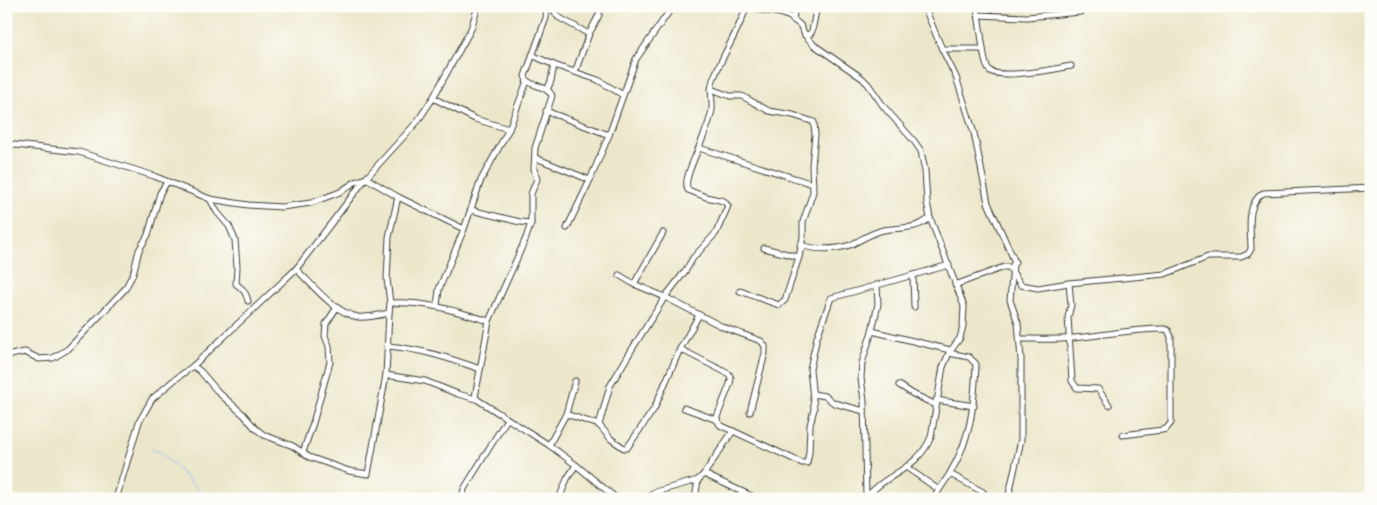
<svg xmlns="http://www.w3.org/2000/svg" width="1377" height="505" font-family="Kalam,sans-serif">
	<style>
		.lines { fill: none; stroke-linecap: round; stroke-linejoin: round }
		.stream { stroke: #88b9f4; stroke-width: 1 }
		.street-casing { stroke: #3b3a36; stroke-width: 7 }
		.street { stroke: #fff; stroke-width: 5 }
	</style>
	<rect width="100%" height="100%" fill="#fdfcf7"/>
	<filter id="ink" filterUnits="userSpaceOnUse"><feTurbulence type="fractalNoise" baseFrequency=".02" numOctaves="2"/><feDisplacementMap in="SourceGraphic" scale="10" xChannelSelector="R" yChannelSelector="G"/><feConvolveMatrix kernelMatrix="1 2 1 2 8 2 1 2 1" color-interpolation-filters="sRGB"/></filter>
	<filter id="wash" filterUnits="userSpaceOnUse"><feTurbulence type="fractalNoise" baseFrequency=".0096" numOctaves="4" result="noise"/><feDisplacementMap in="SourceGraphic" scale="20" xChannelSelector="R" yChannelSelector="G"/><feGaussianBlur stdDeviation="1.12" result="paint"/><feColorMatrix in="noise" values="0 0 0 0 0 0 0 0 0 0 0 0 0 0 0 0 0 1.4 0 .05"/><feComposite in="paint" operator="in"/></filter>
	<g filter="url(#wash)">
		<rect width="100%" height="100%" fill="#ece7cb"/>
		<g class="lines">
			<path class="stream" d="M 152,449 L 160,452 L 208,499"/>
		</g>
	</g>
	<g filter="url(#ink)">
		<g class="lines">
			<defs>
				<g id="street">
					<path d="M 547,6 L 546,18 L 525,76 L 527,81 C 534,86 549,87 552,96 L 535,148 L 534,169 L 537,179 L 531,194 L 531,223 L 526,238 L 489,321 L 475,397 L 478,400 L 549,445 L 576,465"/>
					<path d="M 551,6 L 558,17 L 589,34 L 599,15 L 600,6"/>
					<path d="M 754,6 L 761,10 L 779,13 L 790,17 L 800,25 L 805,35 L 814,45 L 862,78 L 868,84 L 884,107 L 914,141 L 921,151 L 925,171 L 927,202 L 930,218 L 964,306 L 963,326 L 960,338 L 949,353 L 943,367 L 931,437 C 917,471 885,473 865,499"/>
					<path d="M 924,6 L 942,49 L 956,77 L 974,133 L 988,203 L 1015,262 L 1013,265 L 1010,300 L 1018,323 L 1021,359 L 1021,440 L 1008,499"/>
					<path d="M 903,8 L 907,6"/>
					<path d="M 978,15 L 1027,17 L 1080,12"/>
					<path d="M 793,20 L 795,6"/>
					<path d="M 805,35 L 810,34 L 812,31 L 817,6"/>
					<path d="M 942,49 L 983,49 L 977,6"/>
					<path d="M 983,49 C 984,55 985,67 990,71 C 1002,79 1056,69 1071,66"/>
					<path d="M 532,55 L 554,65 L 598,80 L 623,95"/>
					<path d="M 575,72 L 589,34"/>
					<path d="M 711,89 L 730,96 L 742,96 L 769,111 L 793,115 L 814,122 L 815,135 L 812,165 L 813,192 L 803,222 L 803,237 L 799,257 L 785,300 L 779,305 L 740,291"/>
					<path d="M 547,90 L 551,81 L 554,65"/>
					<path d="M 433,98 L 475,119 L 509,129"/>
					<path d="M 546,111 L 609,135"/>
					<path d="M 6,144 L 79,152 L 154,176 L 210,199 L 248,205 L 282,207 L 311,203 L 340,192 L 355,182 L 366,178 L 398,197 L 389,237 L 387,279 L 390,303 C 426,301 455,311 489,321"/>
					<path d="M 699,148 L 813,184"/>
					<path d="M 536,158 L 590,180"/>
					<path d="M 398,197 L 464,229 L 481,180 L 509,129 L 527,81"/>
					<path d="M 210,199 L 217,212 L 229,226 L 235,240 L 237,267 L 236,284 C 243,289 246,292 248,301"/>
					<path d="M 471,210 L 520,222 L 531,223"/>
					<path d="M 567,228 L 590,180 L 609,135 L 636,59 L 673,6"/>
					<path d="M 800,245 C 816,250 835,250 850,245 C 861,240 871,233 883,230 C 900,227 916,230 930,218"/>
					<path d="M 764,248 L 799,257"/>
					<path d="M 296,269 C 313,285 333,312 358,317 C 368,318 380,315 389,313 L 390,303"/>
					<path d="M 619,275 L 634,284 L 665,297 L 723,327 L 761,341 L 765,346 L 765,353 L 750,412"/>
					<path d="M 913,275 L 914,307"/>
					<path d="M 1069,283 L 1071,305 L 1068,317 L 1072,381 L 1077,388 L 1098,389 L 1109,405"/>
					<path d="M 634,284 L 663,233"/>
					<path d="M 955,285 L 1004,267 L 1009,267 L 1021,285 L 1038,288 L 1069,283 L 1165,274 L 1208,257 L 1241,257 L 1248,254 L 1251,249 C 1251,230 1245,205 1263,193 L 1371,188"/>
					<path d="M 437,306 L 439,289 L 464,229"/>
					<path d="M 389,313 L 386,375 L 425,381 L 458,394 L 476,399"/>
					<path d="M 872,331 L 950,350"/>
					<path d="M 1020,339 C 1037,339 1056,340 1074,338 C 1104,335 1134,329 1165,329 L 1168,330 L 1171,337 L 1171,423 L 1166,429 L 1162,430 L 1123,435"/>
					<path d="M 388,346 C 420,349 449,358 480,369"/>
					<path d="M 680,349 L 729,374 L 731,378 L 730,384 L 717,417 L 717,420 L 720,425 L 802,463 L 807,463 L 809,452 L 810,425 L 814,409 L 810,369 L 817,337 L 831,298 L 949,265"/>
					<path d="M 6,356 L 25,352 L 39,359 L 53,358 L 68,349 L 125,289 L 133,274 L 139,250 L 148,235 L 160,193 L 167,182"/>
					<path d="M 193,366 L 200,371 L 219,393 L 244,415 L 255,428 L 264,435 L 293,446 L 309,457 L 349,471 L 368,474 L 386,375"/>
					<path d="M 899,385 L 913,394 L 936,405"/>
					<path d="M 813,394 L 825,396 L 834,403 L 864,411"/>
					<path d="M 936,400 L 974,406"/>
					<path d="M 684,408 L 717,420"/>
					<path d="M 566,414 L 599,425 L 611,439 L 624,448 L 627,448 L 654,409 L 680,349 L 699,315"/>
					<path d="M 599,425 L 610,386 L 634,346 L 665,297 L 686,270 L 693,258 L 716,233 L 728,206 L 724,201 L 706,197 L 688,190 C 682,182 696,156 699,147 C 704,135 710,122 712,110 C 713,100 709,90 713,80 C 723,54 738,32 747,6"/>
					<path d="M 549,445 L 566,414 L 575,381"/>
					<path d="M 303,452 L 313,423 L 330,362 L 329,346 L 325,336 L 326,324 L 337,307"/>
					<path d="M 906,467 L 939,490 L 933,499"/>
					<path d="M 704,474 L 758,499"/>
					<path d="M 950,474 L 983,492"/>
					<path d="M 939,490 C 969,449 974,415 976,364 L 969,357 L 949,353"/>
					<path d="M 866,496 L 864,401 L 861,378 L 862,363 L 872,331 L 878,304 L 877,285"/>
					<path d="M 116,499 L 139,422 L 152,399 L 173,381 L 193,366 L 296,269 L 366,178 L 417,122 L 433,98 L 471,29 L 478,6"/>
					<path d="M 462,499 L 464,489 L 507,419"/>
					<path d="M 559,499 L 567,479 L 576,465 L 617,499"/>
					<path d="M 646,499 L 655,492 L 698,480"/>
					<path d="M 695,499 L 698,480 L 704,474 L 733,431"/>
				</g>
			</defs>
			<use href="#street" class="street-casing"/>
			<use href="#street" class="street"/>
		</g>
	</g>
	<rect width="1377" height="505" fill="none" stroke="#fdfcf7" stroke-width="25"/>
</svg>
